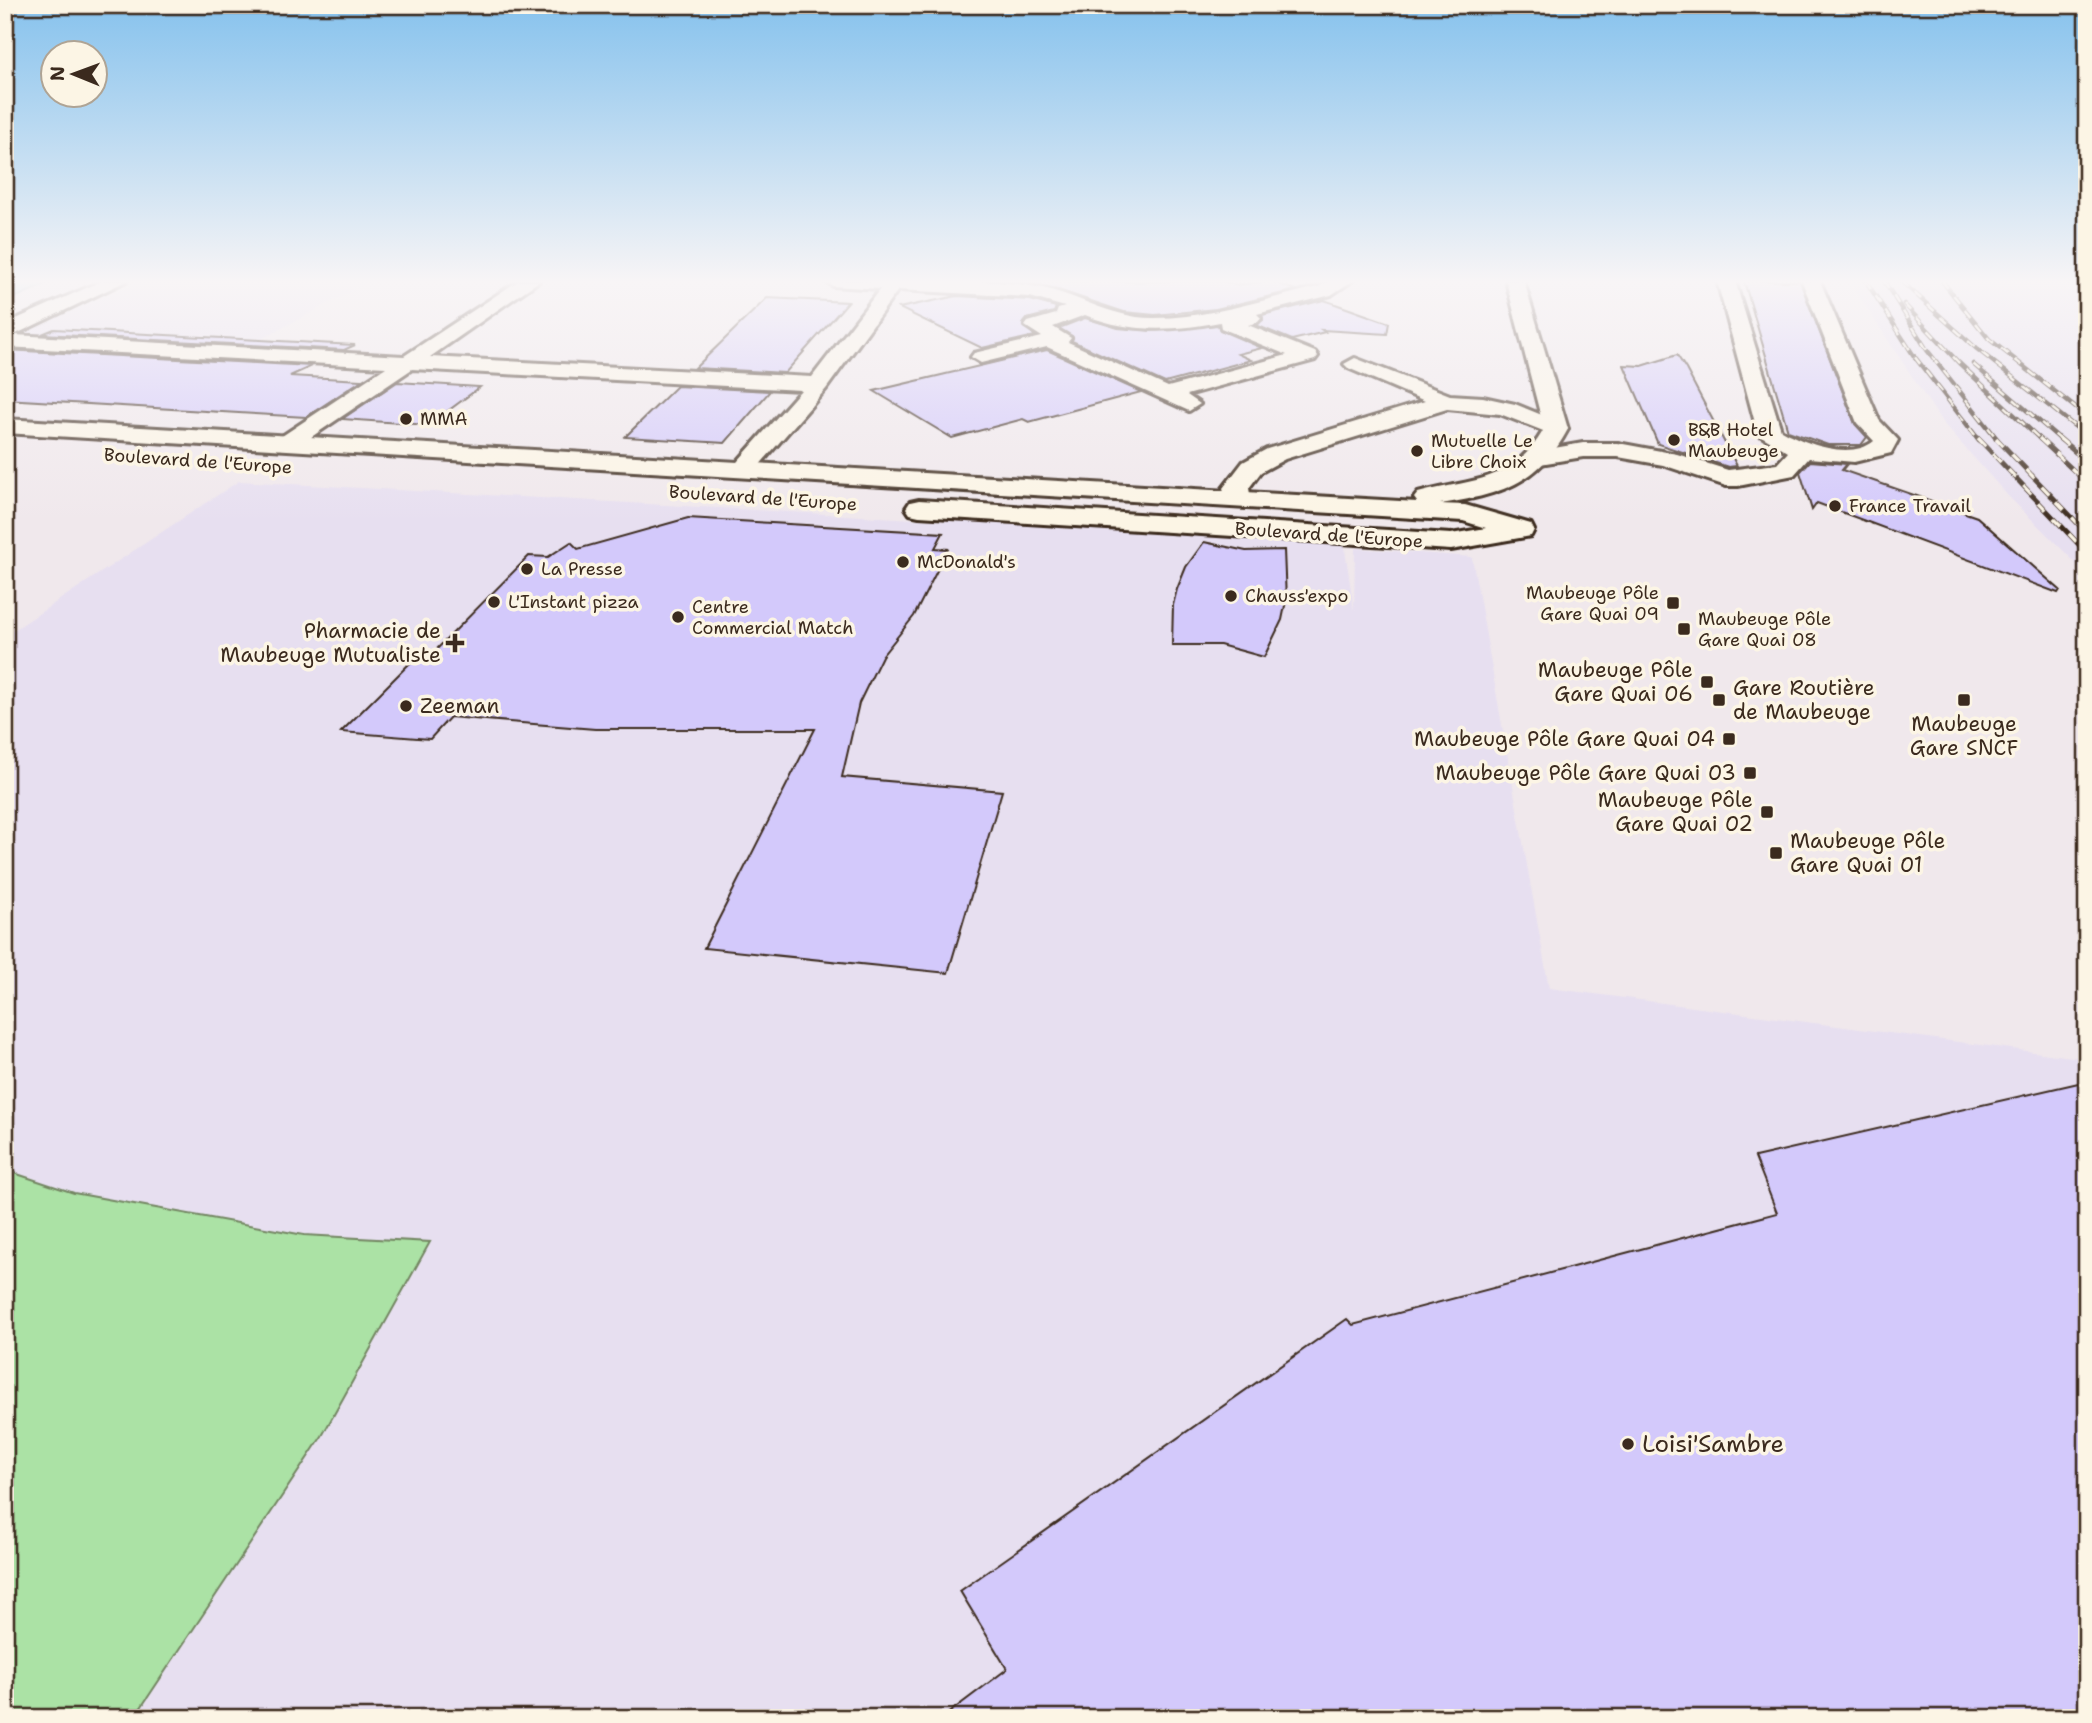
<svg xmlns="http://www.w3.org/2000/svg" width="2092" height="1723" font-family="'Shantell Sans',sans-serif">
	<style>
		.built { fill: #e7dff0 }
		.green { fill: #abe2a5; stroke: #738662; stroke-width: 2 }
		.water { fill: #94d6f5; stroke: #70919f; stroke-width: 2 }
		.building { fill: #d3c9fb; stroke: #3b2a1e; stroke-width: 2 }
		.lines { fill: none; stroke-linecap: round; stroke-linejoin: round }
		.minor-casing { stroke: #3b2a1e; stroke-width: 6 }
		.major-casing { stroke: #3b2a1e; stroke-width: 6 }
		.minor { fill: #fcf5e5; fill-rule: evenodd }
		.major { fill: #fcf5e5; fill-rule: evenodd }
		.rail-far1-casing { stroke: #3b2a1e; stroke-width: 4.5 }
		.rail-casing { stroke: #3b2a1e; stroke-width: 5 }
		.rail-far1 { stroke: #fcf5e5; stroke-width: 2.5; stroke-dasharray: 9; stroke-linecap: butt }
		.rail { stroke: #fcf5e5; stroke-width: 3.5; stroke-dasharray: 11; stroke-linecap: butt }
		.poi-dot { fill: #3b2a1e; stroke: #fcf5e5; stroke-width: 2.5 }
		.labels { text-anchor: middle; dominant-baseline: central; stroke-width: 7; stroke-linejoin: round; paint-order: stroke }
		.far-poi-label { font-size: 18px; fill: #3b2a1e; stroke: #fcf5e5; text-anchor: start }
		.far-street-label { font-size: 18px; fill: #3b2a1e; stroke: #fcf5e5 }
		.poi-label { font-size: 21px; fill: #3b2a1e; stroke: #fcf5e5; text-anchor: end }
		.near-poi-label { font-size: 24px; fill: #3b2a1e; stroke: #fcf5e5; text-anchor: start }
	</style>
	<rect width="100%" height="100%" fill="#f0e8ec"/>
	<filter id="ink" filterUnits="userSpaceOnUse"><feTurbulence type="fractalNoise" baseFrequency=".0143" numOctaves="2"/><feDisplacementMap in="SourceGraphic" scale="14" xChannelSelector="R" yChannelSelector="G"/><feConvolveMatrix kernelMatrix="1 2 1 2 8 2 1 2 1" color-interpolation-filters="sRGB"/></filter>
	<g filter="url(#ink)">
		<g class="built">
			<path d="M 139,281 L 371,281 L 261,339 L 221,348 L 15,336 Z"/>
			<path d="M 1849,281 L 2080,281 L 2087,285 L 2087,574 L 2009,497 L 1942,422 Z"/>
			<path d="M 239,481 L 1344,543 L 1354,610 L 1355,548 L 1472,557 L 1549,988 L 2087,1059 L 2087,1718 L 5,1718 L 5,636 Z"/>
		</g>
		<path class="green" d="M 5,1170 L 74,1193 L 304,1235 L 430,1242 L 322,1436 L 134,1718 L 5,1718 Z"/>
		<path class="water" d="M 5,281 L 53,281 L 5,302 Z"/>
		<g class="building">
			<path d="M 1223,281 L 1235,285 L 1271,281 L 1296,290 L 1216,309 L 1155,315 L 1124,312 L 1049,287 L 1021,282 Z"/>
			<path d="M 1744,281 L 1800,281 L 1855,424 L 1867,437 L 1861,445 L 1828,445 L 1788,431 Z"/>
			<path d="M 957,296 L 1030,300 L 1056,307 L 1054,312 L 1027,319 L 1023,324 L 1035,336 L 982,348 L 899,308 Z"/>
			<path d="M 767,298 L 848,302 L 785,373 L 695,368 Z"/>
			<path d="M 1324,300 L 1389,323 L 1387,334 L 1322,330 L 1325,332 L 1292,340 L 1256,325 L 1263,320 L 1262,315 Z"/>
			<path d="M 1085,318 L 1118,328 L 1151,331 L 1218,325 L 1220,330 L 1262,348 L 1238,354 L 1251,360 L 1165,383 L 1072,341 L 1072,336 L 1059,328 Z"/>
			<path d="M 54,329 L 355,345 L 344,350 L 42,334 Z"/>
			<path d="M 5,350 L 312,366 L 290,376 L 362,380 L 306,417 L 5,399 Z"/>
			<path d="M 1047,350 L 1141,392 L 1029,422 L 1023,419 L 952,438 L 874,391 Z"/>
			<path d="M 1677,355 L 1686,369 L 1737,466 L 1728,467 L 1658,444 L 1624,365 L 1642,366 Z"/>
			<path d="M 397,382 L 480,387 L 429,425 L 342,419 Z"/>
			<path d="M 677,386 L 770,391 L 725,443 L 625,437 Z"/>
			<path d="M 1810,461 L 1847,464 L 1842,470 L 1977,517 L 2060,590 L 2058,593 L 1817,503 L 1812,510 L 1800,472 Z"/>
			<path d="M 688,518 L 943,533 L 935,548 L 948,549 L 914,616 L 882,656 L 859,703 L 842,777 L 1002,791 L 948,973 L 704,948 L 815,729 L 595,729 L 450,717 L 430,739 L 341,732 L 421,652 L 434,652 L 529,556 L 548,557 L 571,542 L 578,549 Z"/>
			<path d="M 1204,542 L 1246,551 L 1284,550 L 1286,601 L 1282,620 L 1264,657 L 1220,645 L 1172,645 L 1173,605 L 1177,589 L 1186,567 Z"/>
			<path d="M 2087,1081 L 2087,1718 L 942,1718 L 1007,1669 L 960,1591 L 1347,1319 L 1353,1325 L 1777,1213 L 1755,1157 Z"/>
		</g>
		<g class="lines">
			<defs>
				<g id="minor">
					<path d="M 102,281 L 126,281 L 14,335 L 404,356 L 518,281 L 539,281 L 430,357 L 812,377 L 880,289 L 833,286 L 824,281 C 892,281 965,276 1032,286 C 1075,292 1111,319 1155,318 C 1210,318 1265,299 1318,287 L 1329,281 L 1352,281 L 1331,295 L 1257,314 L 1261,318 L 1258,322 L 1248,325 L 1315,352 L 1318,356 L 1315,360 L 1187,395 L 1200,404 L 1189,411 L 1047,347 L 981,363 L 971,357 L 974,353 L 1042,337 L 1025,326 L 1028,322 L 1056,314 L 1058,309 L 1065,307 L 1030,297 L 898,290 L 826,389 L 750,476 L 732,476 L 729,471 L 801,390 L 412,369 L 295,448 L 279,448 L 275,443 L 279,438 L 386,367 L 5,347 L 5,324 ZM 1085,315 C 1130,333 1172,331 1220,322 L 1221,328 L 1287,355 L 1168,387 L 1068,342 L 1071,338 L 1053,327 Z"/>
					<path d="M 1717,281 L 1735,281 L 1781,430 C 1804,443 1850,461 1874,441 L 1857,423 L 1802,281 L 1820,281 L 1879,420 L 1898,440 L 1891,453 L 1854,462 L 1809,458 L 1794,475 L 1738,486 L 1726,486 L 1663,465 L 1618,457 L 1583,457 L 1540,464 L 1531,462 L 1528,457 L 1531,452 L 1583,443 L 1618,443 L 1677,454 L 1728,470 L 1777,464 L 1788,452 L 1758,434 Z"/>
					<path d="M 1355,358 L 1450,395 L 1483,397 L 1515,404 L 1564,424 L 1568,429 L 1564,434 L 1556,436 L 1500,414 L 1447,409 L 1285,459 L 1261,472 L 1249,488 L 1251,500 L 1247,505 L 1229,505 L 1223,488 L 1243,462 L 1267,449 L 1425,401 L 1348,368 L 1344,364 Z"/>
				</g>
				<path id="major" d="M 1506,281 L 1524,281 L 1568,429 C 1539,484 1499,495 1440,504 L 1465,505 L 1531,524 L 1534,530 L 1531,536 L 1451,550 L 919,516 L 910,514 L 906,508 L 910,502 L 919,500 L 1451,534 L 1486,528 L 1463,521 L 5,433 L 5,419 L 1417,502 L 1414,498 L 1418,493 C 1471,479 1514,483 1544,429 Z"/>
			</defs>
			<use href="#minor" class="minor-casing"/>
			<use href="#major" class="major-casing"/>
			<use href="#minor" class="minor"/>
			<use href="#major" class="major"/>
			<defs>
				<g id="rail-far1">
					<path d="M 1866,281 L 1914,356 L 1979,440"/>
					<path d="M 1884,281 L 1927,350 L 1998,440"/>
					<path d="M 1901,281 L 1977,349 L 2087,436"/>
					<path d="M 1942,281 L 1989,339 L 2087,417"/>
					<path d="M 1904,304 L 1958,362 L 2041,440"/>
					<path d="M 1973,364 L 2061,440"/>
				</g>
				<g id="rail">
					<path d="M 1978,438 L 2087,553"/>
					<path d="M 1996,438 L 2087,533"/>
					<path d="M 2039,438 L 2087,483"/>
					<path d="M 2059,438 L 2087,462"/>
				</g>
			</defs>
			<use href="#rail-far1" class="rail-far1-casing"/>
			<use href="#rail" class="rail-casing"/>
			<use href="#rail-far1" class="rail-far1"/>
			<use href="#rail" class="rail"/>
		</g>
	</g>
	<linearGradient id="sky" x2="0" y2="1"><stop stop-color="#86c2ed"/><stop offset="0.54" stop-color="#f8f5f6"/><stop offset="1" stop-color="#f8f5f6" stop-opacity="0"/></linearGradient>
	<rect width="2092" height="522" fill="url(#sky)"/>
	<g class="poi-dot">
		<circle cx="406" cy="419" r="7"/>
		<circle cx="1674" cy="440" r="7"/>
		<circle cx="1417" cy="451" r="7"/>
		<circle cx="1835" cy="506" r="7"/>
		<circle cx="903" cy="562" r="7"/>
		<circle cx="527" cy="569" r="7"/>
		<circle cx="1231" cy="596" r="7"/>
		<circle cx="494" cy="602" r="7"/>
		<rect x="1666" y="596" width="14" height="14" rx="3.5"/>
		<circle cx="678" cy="617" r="7"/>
		<rect x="1677" y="622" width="14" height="14" rx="3.5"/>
		<path d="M451.5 632.5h7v7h7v7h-7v7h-7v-7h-7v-7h7z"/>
		<rect x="1700" y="675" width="14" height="14" rx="3.5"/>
		<rect x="1712" y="693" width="14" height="14" rx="3.5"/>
		<rect x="1957" y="693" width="14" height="14" rx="3.5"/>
		<circle cx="406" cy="706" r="7"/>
		<rect x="1722" y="732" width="14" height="14" rx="3.5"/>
		<rect x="1743" y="766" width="14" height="14" rx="3.5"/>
		<rect x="1760" y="805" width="14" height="14" rx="3.5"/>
		<rect x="1769" y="846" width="14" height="14" rx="3.5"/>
		<circle cx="1628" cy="1444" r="7"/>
	</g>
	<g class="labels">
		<g class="far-poi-label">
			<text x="420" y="419">MMA</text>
			<text x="1688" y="430">B&amp;B Hotel<tspan x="1688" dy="21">Maubeuge</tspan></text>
			<text x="1431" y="441">Mutuelle Le<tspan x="1431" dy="21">Libre Choix</tspan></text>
			<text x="1849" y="506">France Travail</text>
			<text x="917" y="562">McDonald's</text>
			<text x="541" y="569">La Presse</text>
			<text x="1659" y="593" text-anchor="end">Maubeuge Pôle<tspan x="1659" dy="21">Gare Quai 09</tspan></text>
			<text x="1245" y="596">Chauss'expo</text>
			<text x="508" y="602">L'Instant pizza</text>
			<text x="692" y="607">Centre<tspan x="692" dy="21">Commercial Match</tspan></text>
			<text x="1698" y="619">Maubeuge Pôle<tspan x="1698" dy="21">Gare Quai 08</tspan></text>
		</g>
		<g class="far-street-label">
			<text transform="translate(198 461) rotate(4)">Boulevard de l'Europe</text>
			<text transform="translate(763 498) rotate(4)">Boulevard de l'Europe</text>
			<text transform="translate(1329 535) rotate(4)">Boulevard de l'Europe</text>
		</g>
		<g class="poi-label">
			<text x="441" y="631">Pharmacie de<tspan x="441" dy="24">Maubeuge Mutualiste</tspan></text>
			<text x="1693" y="670">Maubeuge Pôle<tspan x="1693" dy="24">Gare Quai 06</tspan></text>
			<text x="1733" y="688" text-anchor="start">Gare Routière<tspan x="1733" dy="24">de Maubeuge</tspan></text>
			<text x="420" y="706" text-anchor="start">Zeeman</text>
			<text x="1964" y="724" text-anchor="middle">Maubeuge<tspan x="1964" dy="24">Gare SNCF</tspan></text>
			<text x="1715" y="739">Maubeuge Pôle Gare Quai 04</text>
			<text x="1736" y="773">Maubeuge Pôle Gare Quai 03</text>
			<text x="1753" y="800">Maubeuge Pôle<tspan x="1753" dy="24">Gare Quai 02</tspan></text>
			<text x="1790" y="841" text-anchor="start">Maubeuge Pôle<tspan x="1790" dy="24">Gare Quai 01</tspan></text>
		</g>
		<g class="near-poi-label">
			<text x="1642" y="1444">Loisi'Sambre</text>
		</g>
	</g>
	<rect width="2092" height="1723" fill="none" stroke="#fcf5e5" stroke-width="28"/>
	<rect x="14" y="14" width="2064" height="1695" fill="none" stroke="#3b2a1e" stroke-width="2.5" filter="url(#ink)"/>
	<g transform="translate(74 74) rotate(271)"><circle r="33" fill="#fcf5e5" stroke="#afa495" stroke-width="2"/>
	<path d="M0-5L12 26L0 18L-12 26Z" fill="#3b2a1e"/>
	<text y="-10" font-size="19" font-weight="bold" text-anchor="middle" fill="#3b2a1e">N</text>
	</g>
</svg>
